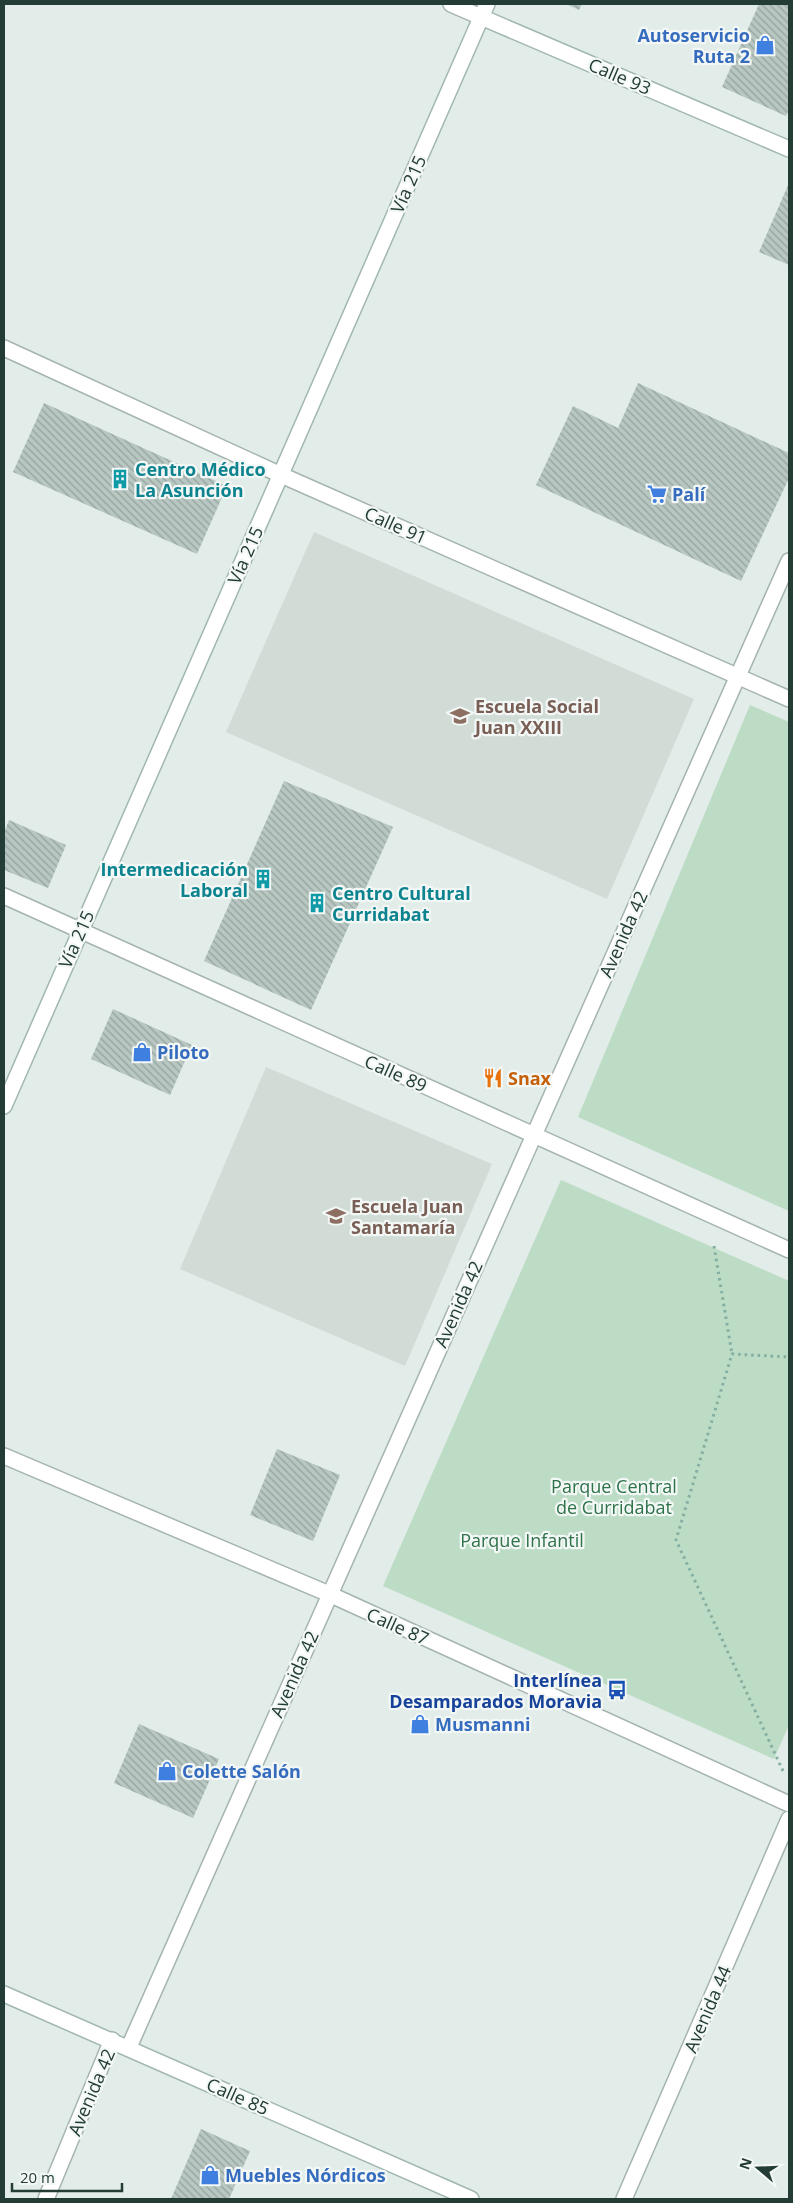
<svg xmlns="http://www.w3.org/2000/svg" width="793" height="2203" font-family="'Open Sans',sans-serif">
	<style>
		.built { fill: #d1dcd7 }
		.green { fill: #bcdcc5 }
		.building { fill: url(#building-back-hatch) }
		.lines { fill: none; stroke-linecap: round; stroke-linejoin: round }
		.lane-casing { stroke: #a5b4af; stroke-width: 18 }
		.street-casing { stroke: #a5b4af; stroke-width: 18 }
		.secondary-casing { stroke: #a1b7b0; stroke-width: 18 }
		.path { stroke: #84aea1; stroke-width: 3; stroke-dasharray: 2.5 4; stroke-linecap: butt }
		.lane { stroke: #fff; stroke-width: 15 }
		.street { stroke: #fff; stroke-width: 15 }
		.secondary { stroke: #fff; stroke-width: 15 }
		.labels { text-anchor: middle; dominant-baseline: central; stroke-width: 4.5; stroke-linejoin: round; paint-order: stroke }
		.shop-label { font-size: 18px; font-weight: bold; fill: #366cbe; stroke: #f3f8f6; text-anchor: start }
		.street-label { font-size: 18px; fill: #233c36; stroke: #f3f8f6 }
		.culture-label { font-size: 18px; font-weight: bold; fill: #0d838f; stroke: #f3f8f6; text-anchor: start }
		.education-label { font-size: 18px; font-weight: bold; fill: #785e54; stroke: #f3f8f6; text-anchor: start }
		.food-label { font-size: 18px; font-weight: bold; fill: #c56008; stroke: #f3f8f6; text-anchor: start }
		.park-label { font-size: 18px; fill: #2e7249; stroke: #f3f8f6 }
		.transit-label { font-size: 18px; font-weight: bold; fill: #164399; stroke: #f3f8f6; text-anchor: end }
	</style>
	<defs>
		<pattern id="building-back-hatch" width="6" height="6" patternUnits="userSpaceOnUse" patternTransform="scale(1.25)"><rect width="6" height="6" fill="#b8c7c1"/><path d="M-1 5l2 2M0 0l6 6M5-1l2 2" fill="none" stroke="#95a39e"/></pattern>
	</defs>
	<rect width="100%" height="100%" fill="#e2ece8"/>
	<g class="built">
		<path d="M 314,532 L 694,699 L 607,899 L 226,732 Z"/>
		<path d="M 266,1067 L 492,1164 L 405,1366 L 180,1269 Z"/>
	</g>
	<g class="green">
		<path d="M 750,705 L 789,722 L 789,1211 L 578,1117 Z"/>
		<path d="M 561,1180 L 789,1281 L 789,1725 L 774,1759 L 383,1586 Z"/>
	</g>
	<g class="building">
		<path d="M 566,4 L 582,4 L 579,10 Z"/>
		<path d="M 759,4 L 789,4 L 789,110 L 786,116 L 722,87 Z"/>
		<path d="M 789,183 L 789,265 L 759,252 Z"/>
		<path d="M 638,383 L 789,453 L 789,478 L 741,581 L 536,485 L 573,406 L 618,428 Z"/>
		<path d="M 44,403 L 227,486 L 197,554 L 13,472 Z"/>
		<path d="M 284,781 L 393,827 L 311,1010 L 204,961 Z"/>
		<path d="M 9,820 L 66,845 L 48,888 L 4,870 L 4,833 Z"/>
		<path d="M 113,1009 L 192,1045 L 170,1095 L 91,1059 Z"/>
		<path d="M 277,1449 L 340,1475 L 313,1541 L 250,1515 Z"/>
		<path d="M 139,1724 L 219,1759 L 193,1818 L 114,1783 Z"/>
		<path d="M 201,2129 L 250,2151 L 229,2199 L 171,2199 Z"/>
	</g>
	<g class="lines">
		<defs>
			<path id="lane" d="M 46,2199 L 112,2040"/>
			<g id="street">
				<path d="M 451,4 L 481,17"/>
				<path d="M 4,348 L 281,475 L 789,699"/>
				<path d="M 4,896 L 789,1250"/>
				<path d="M 4,1456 L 329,1594 L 789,1804"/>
				<path d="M 129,2047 L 789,561"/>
				<path d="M 624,2199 L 789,1819"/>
			</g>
			<g id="secondary">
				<path d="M 481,17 L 789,149"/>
				<path d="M 4,1106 L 487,4"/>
				<path d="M 4,1994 L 471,2199"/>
			</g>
		</defs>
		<use href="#lane" class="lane-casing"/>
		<use href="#street" class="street-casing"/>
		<use href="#secondary" class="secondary-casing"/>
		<g class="path">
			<path d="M 714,1246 L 732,1354"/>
			<path d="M 783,1771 L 676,1540 L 732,1354 L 789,1357"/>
		</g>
		<use href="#lane" class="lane"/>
		<use href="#street" class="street"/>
		<use href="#secondary" class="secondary"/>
	</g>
	<defs>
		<symbol id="shop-bare" viewBox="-9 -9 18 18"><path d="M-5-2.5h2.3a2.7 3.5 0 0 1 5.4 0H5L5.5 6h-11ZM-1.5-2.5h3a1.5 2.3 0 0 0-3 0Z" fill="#3f7fe0" stroke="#f3f8f6" stroke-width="2.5" paint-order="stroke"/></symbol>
		<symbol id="building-bare" viewBox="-9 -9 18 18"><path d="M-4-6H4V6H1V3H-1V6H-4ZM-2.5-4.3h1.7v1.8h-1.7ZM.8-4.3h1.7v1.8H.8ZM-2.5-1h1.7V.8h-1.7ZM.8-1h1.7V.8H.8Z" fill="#0f9aa8" stroke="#f3f8f6" stroke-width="2.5" paint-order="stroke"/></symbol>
		<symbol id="supermarket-bare" viewBox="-9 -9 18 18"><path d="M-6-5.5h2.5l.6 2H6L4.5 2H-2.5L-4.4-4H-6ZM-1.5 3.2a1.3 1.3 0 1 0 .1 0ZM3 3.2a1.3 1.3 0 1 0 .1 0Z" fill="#3f7fe0" stroke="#f3f8f6" stroke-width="2.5" paint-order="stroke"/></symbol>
		<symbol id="school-bare" viewBox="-9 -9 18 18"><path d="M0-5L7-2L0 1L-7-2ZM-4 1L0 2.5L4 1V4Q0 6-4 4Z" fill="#8d6e63" stroke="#f3f8f6" stroke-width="2.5" paint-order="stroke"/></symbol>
		<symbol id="restaurant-bare" viewBox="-9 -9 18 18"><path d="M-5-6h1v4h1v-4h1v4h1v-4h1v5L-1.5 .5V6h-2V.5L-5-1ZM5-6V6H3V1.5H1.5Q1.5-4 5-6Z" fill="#e8710a" stroke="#f3f8f6" stroke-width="2.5" paint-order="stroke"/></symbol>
		<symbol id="bus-bare" viewBox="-9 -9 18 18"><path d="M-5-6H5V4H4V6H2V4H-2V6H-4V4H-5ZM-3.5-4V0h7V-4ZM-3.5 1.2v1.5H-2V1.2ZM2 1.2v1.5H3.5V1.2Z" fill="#1a4fb4" stroke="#f3f8f6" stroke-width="2.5" paint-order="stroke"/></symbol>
	</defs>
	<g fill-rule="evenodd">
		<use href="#shop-bare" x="751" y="31" width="28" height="28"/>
		<use href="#building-bare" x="106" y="465" width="28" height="28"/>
		<use href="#supermarket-bare" x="643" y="480" width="28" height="28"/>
		<use href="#school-bare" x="446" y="702" width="28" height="28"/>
		<use href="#building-bare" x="249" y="865" width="28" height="28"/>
		<use href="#building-bare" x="303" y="889" width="28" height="28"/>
		<use href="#shop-bare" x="128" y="1038" width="28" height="28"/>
		<use href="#restaurant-bare" x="479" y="1064" width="28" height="28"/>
		<use href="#school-bare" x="322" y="1202" width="28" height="28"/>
		<use href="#bus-bare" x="603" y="1676" width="28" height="28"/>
		<use href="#shop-bare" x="406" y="1710" width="28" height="28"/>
		<use href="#shop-bare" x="153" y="1757" width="28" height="28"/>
		<use href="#shop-bare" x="196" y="2161" width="28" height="28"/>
	</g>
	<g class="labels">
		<g class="shop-label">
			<text x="750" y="35" text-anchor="end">Autoservicio<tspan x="750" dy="21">Ruta 2</tspan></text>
			<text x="672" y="494">Palí</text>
			<text x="157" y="1052">Piloto</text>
			<text x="435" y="1724">Musmanni</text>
			<text x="182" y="1771">Colette Salón</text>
			<text x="225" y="2175">Muebles Nórdicos</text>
		</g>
		<g class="street-label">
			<text transform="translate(620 76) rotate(23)">Calle 93</text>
			<text transform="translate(408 184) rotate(-66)">Vía 215</text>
			<text transform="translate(396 525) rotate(24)">Calle 91</text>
			<text transform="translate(245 555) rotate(-66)">Vía 215</text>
			<text transform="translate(623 934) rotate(-66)">Avenida 42</text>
			<text transform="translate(76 939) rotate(-66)">Vía 215</text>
			<text transform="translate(396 1073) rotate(24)">Calle 89</text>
			<text transform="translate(458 1304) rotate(-66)">Avenida 42</text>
			<text transform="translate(398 1626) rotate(24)">Calle 87</text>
			<text transform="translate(294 1674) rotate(-66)">Avenida 42</text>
			<text transform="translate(707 2009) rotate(-67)">Avenida 44</text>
			<text transform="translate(91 2092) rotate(-67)">Avenida 42</text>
			<text transform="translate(238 2096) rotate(24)">Calle 85</text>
		</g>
		<g class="culture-label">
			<text x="135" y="469">Centro Médico<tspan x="135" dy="21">La Asunción</tspan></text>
			<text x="248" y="869" text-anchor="end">Intermedicación<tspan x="248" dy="21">Laboral</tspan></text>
			<text x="332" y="893">Centro Cultural<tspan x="332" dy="21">Curridabat</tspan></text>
		</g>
		<g class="education-label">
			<text x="475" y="706">Escuela Social<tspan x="475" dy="21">Juan XXIII</tspan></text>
			<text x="351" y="1206">Escuela Juan<tspan x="351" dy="21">Santamaría</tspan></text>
		</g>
		<g class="food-label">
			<text x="508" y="1078">Snax</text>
		</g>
		<g class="park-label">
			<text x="614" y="1486">Parque Central<tspan x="614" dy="21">de Curridabat</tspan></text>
			<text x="522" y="1540">Parque Infantil</text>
		</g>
		<g class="transit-label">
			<text x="602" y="1680">Interlínea<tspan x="602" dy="21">Desamparados Moravia</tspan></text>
		</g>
	</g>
	<rect width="793" height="2203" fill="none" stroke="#233c36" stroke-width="10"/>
	<g transform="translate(758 2168) rotate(289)" stroke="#f3f8f6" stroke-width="4" paint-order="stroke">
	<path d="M0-4L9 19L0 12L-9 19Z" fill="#233c36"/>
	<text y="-8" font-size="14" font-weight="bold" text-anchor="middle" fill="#233c36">N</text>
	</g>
	<path d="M12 2183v8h110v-8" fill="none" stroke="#233c36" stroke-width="2.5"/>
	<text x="20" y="2183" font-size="15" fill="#233c36" stroke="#f3f8f6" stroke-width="4" paint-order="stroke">20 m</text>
</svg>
